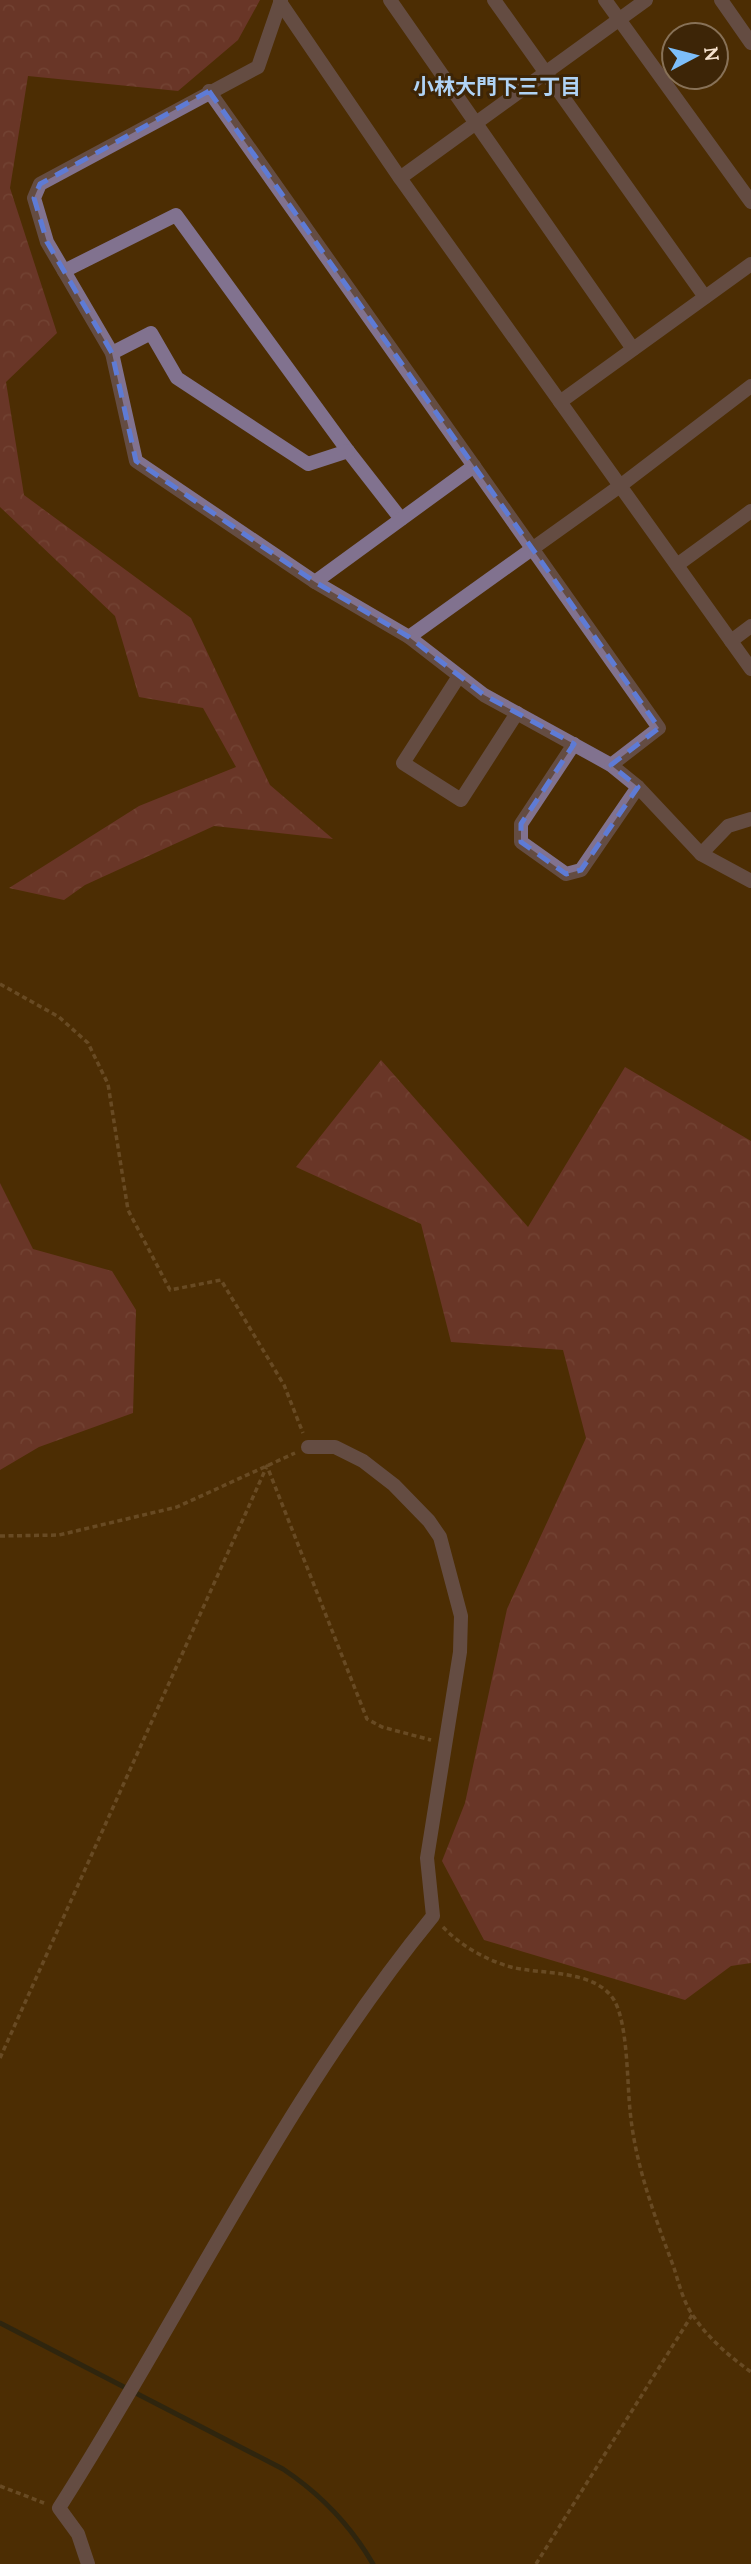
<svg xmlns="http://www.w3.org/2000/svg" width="751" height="2564" font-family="Lora,'Noto Sans JP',serif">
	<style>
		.forest { fill: url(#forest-crowns) }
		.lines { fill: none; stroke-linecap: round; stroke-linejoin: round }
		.stream { stroke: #0d1c1b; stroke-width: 5 }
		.path { stroke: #896e4b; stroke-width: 3.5; stroke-dasharray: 5 3.5; stroke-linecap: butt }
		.minor { stroke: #81728f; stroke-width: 14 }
		.marked { fill: none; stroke: #5e7bd5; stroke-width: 5; stroke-dasharray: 14 9; stroke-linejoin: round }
		.labels { text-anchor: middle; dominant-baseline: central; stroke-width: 6; stroke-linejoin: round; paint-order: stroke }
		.neighbourhood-label { font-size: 21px; font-weight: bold; fill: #b0d3f5; stroke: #3d2507 }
	</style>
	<defs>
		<pattern id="forest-crowns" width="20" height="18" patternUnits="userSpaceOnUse" patternTransform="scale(1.75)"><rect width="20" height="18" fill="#8d4052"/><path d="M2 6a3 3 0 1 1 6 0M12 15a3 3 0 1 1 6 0" fill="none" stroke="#9e5b6a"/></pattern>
	</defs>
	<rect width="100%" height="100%" fill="#4c2d03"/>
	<g class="forest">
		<path d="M 0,0 L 260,0 L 238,40 L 178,91 L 28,76 L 10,188 L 57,333 L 6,382 L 24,495 L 191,618 L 270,785 L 333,839 L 214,826 L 85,885 L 64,900 L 9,888 L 139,806 L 236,767 L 203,708 L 139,697 L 115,616 L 0,507 Z"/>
		<path d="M 381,1060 L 528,1227 L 625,1067 L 751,1141 L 751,1963 L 731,1966 L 685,2000 L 484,1940 L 442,1861 L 465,1803 L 507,1609 L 586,1438 L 563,1350 L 451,1342 L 421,1224 L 296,1167 Z"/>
		<path d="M 0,1183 L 33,1249 L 112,1271 L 136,1310 L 133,1413 L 39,1447 L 0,1470 Z"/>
	</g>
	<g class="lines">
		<path class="stream" d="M 0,2323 L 283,2469 C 319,2493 351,2526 373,2564"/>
		<g class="path">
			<path d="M 0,984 L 59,1017 L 88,1043 L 108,1084 L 128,1210 L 170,1290 L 221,1280 L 284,1385 L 303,1433"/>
			<path d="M 0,1536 L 59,1535 L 177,1507 L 295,1453"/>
			<path d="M 443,1927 C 461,1946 486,1960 511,1967 C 542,1975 595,1969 614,2000 C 628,2024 627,2082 630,2110 C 635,2165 655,2217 674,2268 C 679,2284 684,2304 694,2317 C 709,2339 729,2356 751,2372"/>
			<path d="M 0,2058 L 267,1466 L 367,1719 L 382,1727 L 431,1740"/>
			<path d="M 0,2486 L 44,2503"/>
			<path d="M 536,2564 L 692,2315"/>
		</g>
		<g class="minor">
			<path d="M 281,0 L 258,67 L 40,184 L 34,198 L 47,242 L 112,353 L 136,461 L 315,582 L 409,637 L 484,695 L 611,765 L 638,787 L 701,854 L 751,881"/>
			<path d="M 390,0 L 633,349"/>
			<path d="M 494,0 L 705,297"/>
			<path d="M 605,0 L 751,202"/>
			<path d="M 721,0 L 751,43"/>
			<path d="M 280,2 L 400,178 L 751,669"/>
			<path d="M 209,91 L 659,728 L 611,765"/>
			<path d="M 400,178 L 646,0"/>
			<path d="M 64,271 L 176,215 L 348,451 L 401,519"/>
			<path d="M 112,353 L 151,333 L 177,378 L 308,464 L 348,451"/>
			<path d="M 560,402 L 751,264"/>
			<path d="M 677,565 L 751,511"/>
			<path d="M 315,582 L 474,466"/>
			<path d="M 409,637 L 620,486 L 751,386"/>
			<path d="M 731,641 L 751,626"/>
			<path d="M 459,676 L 403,763 L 461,800 L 517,713"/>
			<path d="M 574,744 L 521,824 L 521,842 L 566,874 L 581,870 L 638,787"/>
			<path d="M 701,854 L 728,826 L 751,819"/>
			<path d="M 88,2564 L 78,2534 L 59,2508 C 185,2311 284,2098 433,1916 L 427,1858 L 460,1652 L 461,1616 L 440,1537 L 429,1521 L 394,1485 L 363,1461 L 335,1447 L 308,1447"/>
		</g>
	</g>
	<path d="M0 0H751V2564H0ZM 209,91 L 659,728 L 611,765 L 638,787 L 581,870 L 566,874 L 521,842 L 521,824 L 574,744 L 484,695 L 409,637 L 315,582 L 136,461 L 112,353 L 47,242 L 34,198 L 40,184 Z" fill="#4c2d03" fill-opacity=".55" fill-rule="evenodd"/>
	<path class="marked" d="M 209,91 L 659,728 L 611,765 L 638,787 L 581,870 L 566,874 L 521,842 L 521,824 L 574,744 L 484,695 L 409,637 L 315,582 L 136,461 L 112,353 L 47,242 L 34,198 L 40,184 Z"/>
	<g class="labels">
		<g class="neighbourhood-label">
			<text x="497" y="86">小林大門下三丁目</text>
		</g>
	</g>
	<g transform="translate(695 56) rotate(83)"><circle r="33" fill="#3d2507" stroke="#877157" stroke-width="2"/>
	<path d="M0-5L12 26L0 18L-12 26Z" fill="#7dbef9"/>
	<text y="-10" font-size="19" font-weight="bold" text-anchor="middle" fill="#f7e3cf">N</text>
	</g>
</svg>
